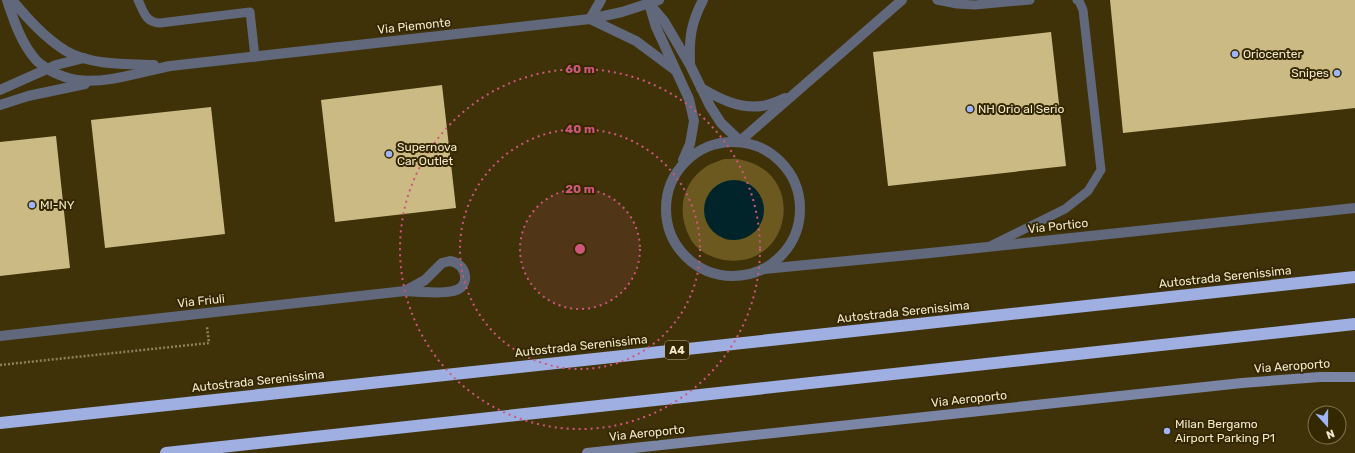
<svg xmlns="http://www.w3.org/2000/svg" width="1355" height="453" font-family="Rubik,sans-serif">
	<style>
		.green { fill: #6c5920; fill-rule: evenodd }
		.water { fill: #00242a }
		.building { fill: #ccba84 }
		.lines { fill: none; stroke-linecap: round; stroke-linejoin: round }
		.path { stroke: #8c805d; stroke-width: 2.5; stroke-dasharray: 2 2; stroke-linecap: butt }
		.service { stroke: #61687c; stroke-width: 9 }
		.minor { stroke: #61687c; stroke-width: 10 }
		.secondary { stroke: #7b85a5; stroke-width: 10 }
		.motorway { stroke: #9fafe1; stroke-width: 12 }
		.ring { fill: none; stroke: #d0567d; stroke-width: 2; stroke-dasharray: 2 4 }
		.poi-dot { fill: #9eb4fd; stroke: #342800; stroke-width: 1.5 }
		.labels { text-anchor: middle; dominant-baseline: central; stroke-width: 4; stroke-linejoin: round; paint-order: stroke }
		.shield { fill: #342800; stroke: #b9ae90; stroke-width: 1 }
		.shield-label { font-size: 11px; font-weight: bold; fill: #f2e8cd }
		.street-label { font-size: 12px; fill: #f2e8cd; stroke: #342800 }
		.poi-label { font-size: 12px; fill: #f2e8cd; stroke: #342800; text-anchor: start }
		.centre { fill: #d0567d; stroke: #342800; stroke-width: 2 }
		.ring-label { font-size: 12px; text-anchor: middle; font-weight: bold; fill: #d0567d; stroke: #342800; stroke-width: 4; stroke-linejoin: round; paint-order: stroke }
	</style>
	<rect width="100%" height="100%" fill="#3f3209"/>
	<path class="green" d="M 724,159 C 730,159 737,158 742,160 C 808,174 791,270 724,260 C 711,258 696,250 690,238 C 676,212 682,182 707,166 C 712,163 719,161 724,159 ZM 728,181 C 777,180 773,247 724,239 Z"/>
	<circle class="water" cx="734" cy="210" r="30"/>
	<g class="building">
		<path d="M 1110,0 L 1355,0 L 1355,108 L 1123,133 Z"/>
		<path d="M 1051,32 L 1066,166 L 888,186 L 873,52 Z"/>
		<path d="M 442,85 L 456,208 L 335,222 L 321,100 Z"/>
		<path d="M 211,107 L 225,234 L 105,248 L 91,120 Z"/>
		<path d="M 56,136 L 70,268 L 0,276 L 0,142 Z"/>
	</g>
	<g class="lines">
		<path class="path" d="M 0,365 L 209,343 L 207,327"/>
		<g class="service">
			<path d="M 138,0 C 144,12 145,22 160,23 L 250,12 L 255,57"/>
			<path d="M 937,0 L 957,4 L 975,5 L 1030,0"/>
			<path d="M 992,245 L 1065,209 L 1088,191 L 1101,170 L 1083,10 L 1079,1 L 1077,0"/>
		</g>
		<g class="minor">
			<path d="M 7,0 C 14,21 21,43 36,60 C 40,64 46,68 51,71 C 59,75 67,79 77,80 C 106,84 141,72 170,66 L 590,19 L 622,12 L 659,0"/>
			<path d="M 12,0 C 28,19 45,38 66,51 C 90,65 126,64 154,65"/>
			<path d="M 648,0 L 656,27 L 689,99 L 694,121 L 690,144 L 683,160"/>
			<path d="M 652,7 L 664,21 L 690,65 L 710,106 L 721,123 L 740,141"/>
			<path d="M 590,19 L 636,41 L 675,70"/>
			<path d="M 590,19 L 601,0"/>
			<path d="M 690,63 C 689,38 691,23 703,0"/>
			<path d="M 701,88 C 720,99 739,109 762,106 C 770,105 778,101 785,98"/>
			<path d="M 0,90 L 56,65 L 84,58"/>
			<path d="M 0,105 L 28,96 L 85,84"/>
			<path d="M 740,141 L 902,0"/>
			<circle cx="733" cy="209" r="67"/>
			<path d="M 450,261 C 467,263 472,287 453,291 C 441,294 419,292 405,291 L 425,280 L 442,263 Z"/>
			<path d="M 764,269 L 930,253 L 1355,208"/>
			<path d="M 0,336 L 405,291"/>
		</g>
		<path class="secondary" d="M 587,453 L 1242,383 L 1320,377 L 1355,377"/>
		<g class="motorway">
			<path d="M 0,423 L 1355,277"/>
			<path d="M 166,453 L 1355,324"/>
		</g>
	</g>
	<circle cx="580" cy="249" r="60" fill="#d0567d" fill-opacity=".12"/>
	<g class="ring">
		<circle cx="580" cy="249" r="60"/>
		<circle cx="580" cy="249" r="120"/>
		<circle cx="580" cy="249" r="180"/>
	</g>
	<g class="poi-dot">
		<circle cx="1235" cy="54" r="4"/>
		<circle cx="1337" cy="73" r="4"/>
		<circle cx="970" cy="109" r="4"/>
		<circle cx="389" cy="154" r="4"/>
		<circle cx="32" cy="205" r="4"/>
		<circle cx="1167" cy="431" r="4"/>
	</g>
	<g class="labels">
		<rect class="shield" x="665" y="341" width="24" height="18" rx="3"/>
		<g class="shield-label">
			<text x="677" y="350">A4</text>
		</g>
		<g class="street-label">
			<text transform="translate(414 26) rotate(-6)">Via Piemonte</text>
			<text transform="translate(1058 226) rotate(-6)">Via Portico</text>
			<text transform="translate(1225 277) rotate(-6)">Autostrada Serenissima</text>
			<text transform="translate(201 301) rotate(-6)">Via Friuli</text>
			<text transform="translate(903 312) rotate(-6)">Autostrada Serenissima</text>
			<text transform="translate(581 346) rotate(-6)">Autostrada Serenissima</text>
			<text transform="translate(1292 366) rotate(-4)">Via Aeroporto</text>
			<text transform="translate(258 381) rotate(-6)">Autostrada Serenissima</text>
			<text transform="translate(969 399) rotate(-6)">Via Aeroporto</text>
			<text transform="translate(647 433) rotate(-6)">Via Aeroporto</text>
		</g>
		<g class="poi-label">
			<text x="1243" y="54">Oriocenter</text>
			<text x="1329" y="73" text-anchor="end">Snipes</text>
			<text x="978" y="109">NH Orio al Serio</text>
			<text x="397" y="147">Supernova<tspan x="397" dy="14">Car Outlet</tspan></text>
			<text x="40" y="205">MI-NY</text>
			<text x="1175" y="424">Milan Bergamo<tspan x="1175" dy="14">Airport Parking P1</tspan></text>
		</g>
	</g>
	<circle cx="580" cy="249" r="6" class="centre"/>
	<g class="ring-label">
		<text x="580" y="73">60 m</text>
		<text x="580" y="133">40 m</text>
		<text x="580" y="193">20 m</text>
	</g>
	<g transform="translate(1327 425) rotate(159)"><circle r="19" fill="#342800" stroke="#807552"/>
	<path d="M0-3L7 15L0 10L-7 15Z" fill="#9eb4fd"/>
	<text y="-6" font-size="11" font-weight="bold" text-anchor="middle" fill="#f2e8cd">N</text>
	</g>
</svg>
